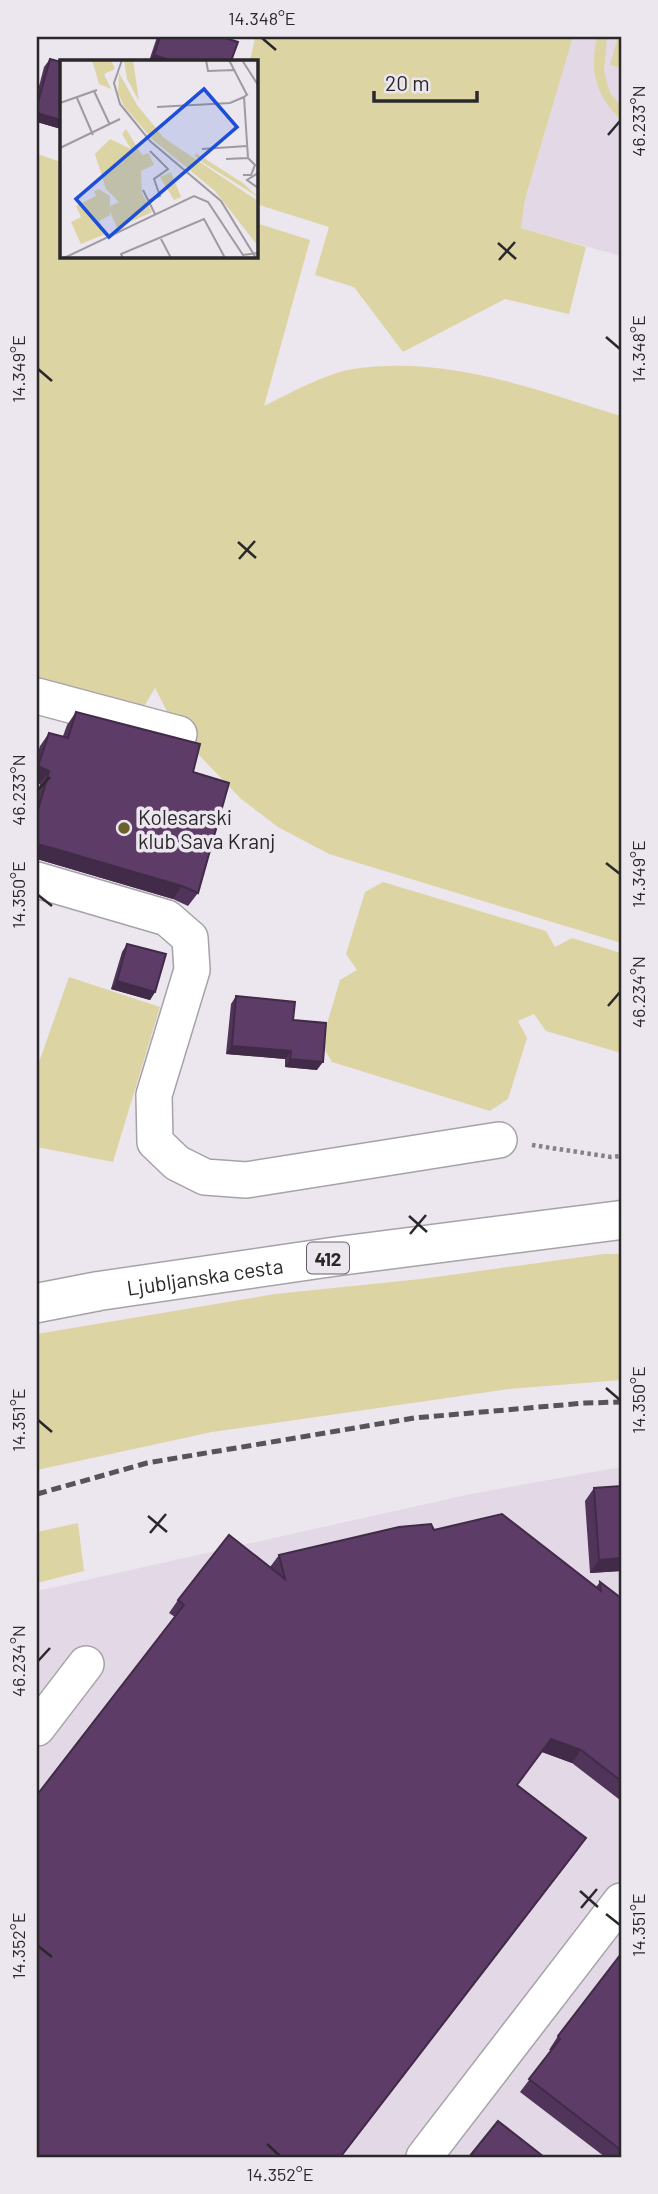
<svg xmlns="http://www.w3.org/2000/svg" width="658" height="2194" font-family="Barlow,sans-serif">
	<style>
		.built { fill: #e3d8e6 }
		.green { fill: #ddd4a3 }
		.lines { fill: none; stroke-linecap: round; stroke-linejoin: round }
		.minor-casing { stroke: #a7a2a9; stroke-width: 38 }
		.major-casing { stroke: #a7a2a9; stroke-width: 41 }
		.path { stroke: #858186; stroke-width: 4.5; stroke-dasharray: 3.5 3.5; stroke-linecap: butt }
		.minor { stroke: #fff; stroke-width: 35 }
		.major { stroke: #fff; stroke-width: 38 }
		.rail { stroke: #565458; stroke-width: 5; stroke-dasharray: 10 5; stroke-linecap: butt }
		.wall { fill: #503459 }
		.shaded-wall { fill: #412b48 }
		.building { fill: #5d3d67; stroke: #412b48; stroke-width: 2 }
		.ticks { fill: none; stroke: #2a282b; stroke-width: 2.5 }
		.poi-dot { fill: #6b612e; stroke: #ece6ee; stroke-width: 2.5 }
		.labels { text-anchor: middle; dominant-baseline: central; stroke-width: 7; stroke-linejoin: round; paint-order: stroke }
		.shield { fill: #ece6ee; stroke: #646166; stroke-width: 2 }
		.shield-label { font-size: 19px; font-weight: bold; fill: #2a282b }
		.poi-label { font-size: 21px; fill: #2a282b; stroke: #ece6ee; text-anchor: start }
		.street-label { font-size: 21px; fill: #2a282b; stroke: #ece6ee }
		.inset-road { fill: none; stroke: #9e9aa0; stroke-width: 2 }
		.view { fill: #1d4ed8; fill-opacity: 0.15; stroke: #1d4ed8; stroke-width: 3.5 }
		.inset-edge { fill: none; stroke: #2a282b; stroke-width: 3.5 }
		.neatline { fill: none; stroke: #2a282b; stroke-width: 2.5 }
		.ticks-label { font-size: 18px; text-anchor: middle; fill: #2a282b }
	</style>
	<rect width="100%" height="100%" fill="#ece6ee"/>
	<g class="built">
		<path d="M 573,37 L 621,37 L 621,256 L 521,228 L 525,199 Z"/>
		<path d="M 621,1467 L 621,2157 L 37,2157 L 37,1591 L 471,1494 Z"/>
	</g>
	<g class="green">
		<path d="M 252,37 L 573,37 L 525,199 L 521,228 L 586,247 L 569,314 L 505,299 L 403,352 L 354,287 L 315,275 L 329,227 L 256,204 L 256,61 L 250,61 L 255,38 Z"/>
		<path d="M 597,37 L 607,37 L 604,71 L 610,93 L 621,106 L 621,120 C 596,95 589,72 597,37 Z"/>
		<path d="M 618,37 L 621,37 L 621,68 L 610,65 Z"/>
		<path d="M 37,154 L 61,162 L 61,256 L 256,256 L 256,223 L 310,240 L 264,406 C 288,394 327,373 353,369 C 447,355 533,389 621,416 L 621,943 L 329,854 L 278,827 L 240,798 L 179,734 L 155,688 L 143,708 L 37,678 Z"/>
		<path d="M 383,882 L 546,931 L 555,947 L 572,938 L 621,953 L 621,1053 L 546,1031 L 534,1014 L 518,1021 L 527,1038 L 508,1099 L 490,1111 L 332,1062 L 321,1044 L 340,980 L 357,970 L 346,954 L 365,892 Z"/>
		<path d="M 69,977 L 160,1007 L 113,1162 L 37,1147 L 37,1068 Z"/>
		<path d="M 604,1254 L 621,1254 L 621,1380 L 509,1389 L 212,1432 L 37,1470 L 37,1334 L 275,1294 L 421,1279 Z"/>
		<path d="M 78,1523 L 84,1571 L 37,1583 L 37,1532 Z"/>
	</g>
	<g class="lines">
		<defs>
			<g id="minor">
				<path d="M 37,696 L 179,734"/>
				<path d="M 37,880 L 167,918 L 190,938 L 192,970 L 154,1095 L 155,1142 L 177,1163 L 205,1177 L 246,1180 L 499,1140"/>
				<path d="M 37,1728 L 86,1664"/>
				<path d="M 424,2157 L 621,1901"/>
			</g>
			<g id="major">
				<path id="s1" d="M 37,1303 L 99,1291 L 339,1256 L 621,1220"/>
			</g>
		</defs>
		<use href="#minor" class="minor-casing"/>
		<use href="#major" class="major-casing"/>
		<path class="path" d="M 532,1145 L 611,1157 L 621,1156"/>
		<use href="#minor" class="minor"/>
		<use href="#major" class="major"/>
		<path class="rail" d="M 37,1494 L 147,1463 L 414,1418 L 585,1403 L 621,1402"/>
	</g>
	<g class="wall">
		<path d="M 157,37 L 222,37 L 231,61 L 149,61 Z"/>
		<path d="M 50,59 L 61,62 L 61,129 L 37,122 L 37,94 L 44,67 Z"/>
		<path d="M 76,712 L 193,772 L 198,893 L 188,906 L 173,899 L 37,859 L 37,795 L 40,784 L 37,782 L 37,755 L 40,746 L 49,733 L 63,736 L 67,725 Z"/>
		<path d="M 127,944 L 155,992 L 150,1000 L 111,989 L 122,952 Z"/>
		<path d="M 236,996 L 293,1020 L 317,1070 L 285,1067 L 285,1059 L 226,1054 L 231,1004 Z"/>
		<path d="M 594,1488 L 621,1571 L 590,1573 L 585,1501 Z"/>
		<path d="M 434,1530 L 596,1587 L 600,1582 L 621,1598 L 621,1798 L 620,1800 L 572,1763 L 542,1752 L 517,1785 L 586,1838 L 342,2156 L 37,2157 L 175,1617 L 169,1613 L 178,1600 L 270,1567 L 279,1555 Z"/>
		<path d="M 621,1954 L 621,2157 L 605,2157 L 520,2092 L 551,2051 L 549,2050 L 558,2036 Z"/>
	</g>
	<g class="shaded-wall">
		<path d="M 154,55 L 173,61 L 149,61 Z"/>
		<path d="M 37,113 L 61,120 L 61,129 L 37,122 Z"/>
		<path d="M 38,766 L 49,771 L 40,784 L 37,782 L 37,768 Z"/>
		<path d="M 37,844 L 52,848 L 182,886 L 173,899 L 37,859 Z"/>
		<path d="M 117,981 L 155,992 L 150,1000 L 111,989 Z"/>
		<path d="M 232,1046 L 291,1051 L 285,1059 L 226,1054 Z"/>
		<path d="M 290,1059 L 323,1062 L 317,1070 L 285,1067 Z"/>
		<path d="M 621,1558 L 621,1571 L 590,1573 L 599,1560 Z"/>
		<path d="M 551,1739 L 581,1750 L 572,1763 L 542,1752 Z"/>
		<path d="M 586,1838 L 577,1851 L 340,2157 Z"/>
	</g>
	<g class="building">
		<path d="M 160,37 L 222,37 L 238,42 L 231,61 L 173,61 L 154,55 Z"/>
		<path d="M 50,59 L 61,62 L 61,120 L 37,113 L 37,106 Z"/>
		<path d="M 76,712 L 200,744 L 193,772 L 229,783 L 198,893 L 182,886 L 52,848 L 37,844 L 37,814 L 49,771 L 38,766 L 49,733 L 68,738 Z"/>
		<path d="M 127,944 L 166,954 L 155,992 L 117,981 Z"/>
		<path d="M 236,996 L 295,1002 L 293,1020 L 326,1023 L 323,1062 L 290,1059 L 291,1051 L 232,1046 Z"/>
		<path d="M 621,1486 L 621,1558 L 599,1560 L 594,1488 Z"/>
		<path d="M 502,1514 L 601,1591 L 600,1582 L 621,1598 L 621,1781 L 581,1750 L 551,1739 L 517,1785 L 586,1838 L 342,2155 L 345,2157 L 37,2157 L 37,1795 L 184,1605 L 178,1600 L 229,1535 L 285,1579 L 279,1555 L 399,1527 L 431,1524 L 434,1530 Z"/>
		<path d="M 621,1954 L 621,2150 L 529,2079 L 560,2039 L 558,2036 Z"/>
		<path d="M 498,2121 L 544,2157 L 469,2157 Z"/>
	</g>
	<path class="ticks" d="M 262,38 L 276,50M 608,135 L 620,121M 498,243 L 516,259M 499,260 L 515,242M 606,337 L 620,349M 38,369 L 52,381M 238,542 L 256,558M 239,559 L 255,541M 38,790 L 50,777M 606,863 L 620,874M 38,895 L 52,906M 608,1006 L 620,992M 409,1216 L 427,1232M 410,1234 L 426,1215M 606,1388 L 620,1400M 38,1420 L 52,1432M 148,1516 L 167,1532M 150,1533 L 166,1514M 38,1661 L 50,1648M 580,1891 L 598,1907M 581,1908 L 597,1889M 606,1914 L 620,1925M 38,1946 L 52,1957M 267,2144 L 280,2156"/>
	<circle class="poi-dot" cx="124" cy="828" r="7"/>
	<g class="labels">
		<rect class="shield" x="307" y="1242.5" width="42" height="31" rx="5"/>
		<g class="shield-label">
			<text x="328" y="1258">412</text>
		</g>
		<g class="poi-label">
			<text x="138" y="816">Kolesarski<tspan x="138" dy="24">klub Sava Kranj</tspan></text>
		</g>
		<g class="street-label">
			<text stroke="none"><textPath href="#s1" startOffset="170">Ljubljanska cesta</textPath></text>
		</g>
	</g>
	<g transform="translate(60 60)">
		<rect width="198" height="198" fill="#ece6ee"/>
		<path d="M 32,0 L 51,0 L 55,9 L 44,14 L 51,29 L 39,24 ZM 64,0 L 73,0 L 79,41 L 67,19 ZM 59,13 L 77,45 L 104,78 L 198,141 L 198,186 L 155,131 L 92,79 L 64,46 L 58,33 ZM 66,69 L 82,95 L 89,93 L 94,105 L 81,111 L 82,133 L 92,152 L 57,168 L 48,147 L 59,142 L 46,129 L 35,94 L 50,79 L 71,89 L 62,74 ZM 136,93 L 183,123 L 198,137 L 142,102 L 134,96 ZM 111,112 L 121,137 L 114,140 L 100,117 ZM 39,129 L 50,136 L 50,155 L 39,161 L 45,174 L 21,184 L 11,162 L 21,157 L 16,146 L 36,136 L 34,131 Z" fill="#ddd4a3"/>
		<path class="inset-road" d="M 62,0 L 54,23 L 60,44 L 90,81 L 161,141 L 196,198M 146,0 L 148,11 L 175,10M 169,0 L 187,35M 182,0 L 198,25M 34,31 L 50,65M 17,38 L 33,75M 0,43 L 37,30M 97,47 L 170,43 L 184,37M 0,88 L 60,59M 142,89 L 187,86M 166,99 L 188,98 L 184,37 L 188,34M 198,113 L 187,120 L 198,128M 183,115 L 191,115 L 195,105 L 188,98M 83,130 L 95,154M 88,141 L 100,136 L 94,119 L 108,109 L 90,91M 101,179 L 111,198M 4,198 L 134,136 L 148,142 L 183,195 L 198,193M 63,198 L 61,194 L 144,159 L 165,198"/>
		<path class="view" d="M 144,29 L 177,67 L 49,177 L 16,139 Z"/>
		<rect width="198" height="198" class="inset-edge"/>
	</g>
	<rect width="658" height="2194" fill="none" stroke="#ece6ee" stroke-width="77"/>
	<path d="M374 91v10h103v-10" fill="none" stroke="#2a282b" stroke-width="3.5"/>
	<text x="385" y="91" font-size="21" fill="#2a282b" stroke="#ece6ee" stroke-width="5" paint-order="stroke">20 m</text>
	<rect x="38" y="38" width="582" height="2118" class="neatline"/>
	<g class="ticks-label">
		<text x="262" y="25">14.348°E</text>
		<text transform="translate(639 121) rotate(-90)" y="6">46.233°N</text>
		<text transform="translate(639 349) rotate(-90)" y="6">14.348°E</text>
		<text transform="translate(19 369) rotate(-90)" y="6">14.349°E</text>
		<text transform="translate(19 790) rotate(-90)" y="6">46.233°N</text>
		<text transform="translate(639 874) rotate(-90)" y="6">14.349°E</text>
		<text transform="translate(19 895) rotate(-90)" y="6">14.350°E</text>
		<text transform="translate(639 992) rotate(-90)" y="6">46.234°N</text>
		<text transform="translate(639 1400) rotate(-90)" y="6">14.350°E</text>
		<text transform="translate(19 1420) rotate(-90)" y="6">14.351°E</text>
		<text transform="translate(19 1661) rotate(-90)" y="6">46.234°N</text>
		<text transform="translate(639 1925) rotate(-90)" y="6">14.351°E</text>
		<text transform="translate(19 1946) rotate(-90)" y="6">14.352°E</text>
		<text x="280" y="2181">14.352°E</text>
	</g>
</svg>
